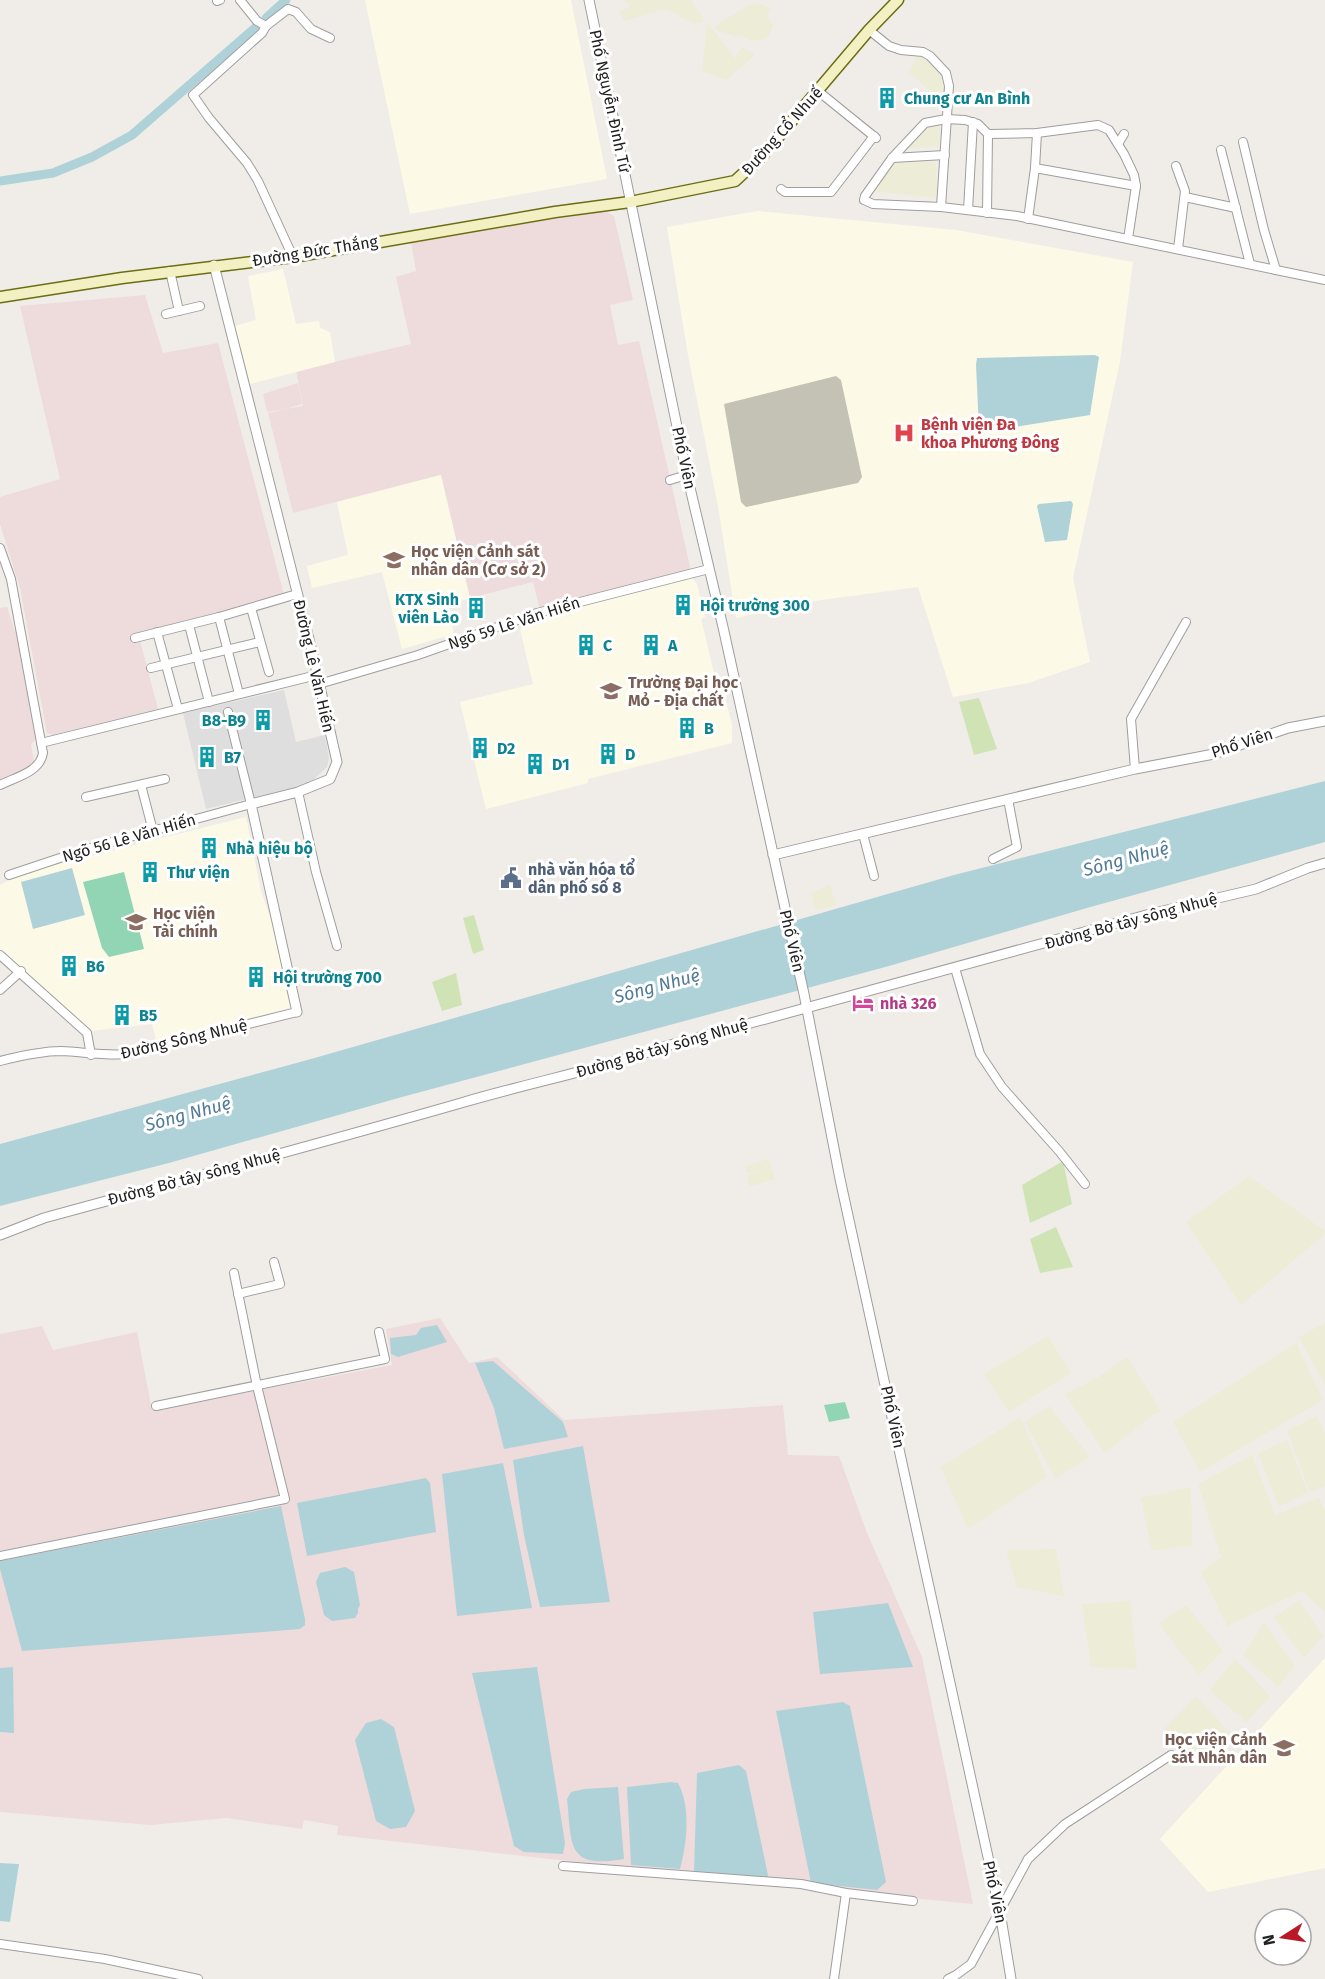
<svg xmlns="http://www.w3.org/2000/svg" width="1325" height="1979" font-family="'Fira Sans',sans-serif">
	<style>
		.residential { fill: #dfdede }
		.commercial { fill: #eedbdc }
		.education { fill: #fcfae6 }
		.construction { fill: #c4c2b5 }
		.farmland { fill: #ececd7 }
		.grass { fill: #d0e3b5 }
		.pitch { fill: #91d5b4 }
		.water { fill: #afd2d8 }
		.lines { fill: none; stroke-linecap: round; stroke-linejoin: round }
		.canal { stroke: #afd2d8; stroke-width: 9 }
		.minor-casing { stroke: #9e9e9e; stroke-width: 10 }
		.tertiary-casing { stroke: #9e9e9e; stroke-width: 11 }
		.secondary-casing { stroke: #6b6d13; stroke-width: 13 }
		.minor { stroke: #fff; stroke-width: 8 }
		.tertiary { stroke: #fff; stroke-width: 9 }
		.secondary { stroke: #f3f1c4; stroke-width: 10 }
		.labels { text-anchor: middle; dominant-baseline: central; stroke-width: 6; stroke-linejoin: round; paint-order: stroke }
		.culture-label { font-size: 16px; font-weight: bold; fill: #0d838f; stroke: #fff; text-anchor: start }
		.street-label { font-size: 16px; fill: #212121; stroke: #fff }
		.health-label { font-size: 16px; font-weight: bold; fill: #be3a42; stroke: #fff; text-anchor: start }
		.education-label { font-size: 16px; font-weight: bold; fill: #785e54; stroke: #fff; text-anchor: start }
		.service-label { font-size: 16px; font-weight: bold; fill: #4e5e75; stroke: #fff; text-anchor: start }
		.hotel-label { font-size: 16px; font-weight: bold; fill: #b23c85; stroke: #fff; text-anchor: start }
		.water-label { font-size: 18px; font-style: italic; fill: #517a97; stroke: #fff }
	</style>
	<rect width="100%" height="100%" fill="#f0ede9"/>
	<path class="residential" d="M 284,690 L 296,742 L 325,735 L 329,758 L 327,767 L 309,784 L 206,809 L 183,713 Z"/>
	<g class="commercial">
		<path d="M 605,211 L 614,216 L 633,300 L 610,305 L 618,345 L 639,341 L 691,571 L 540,610 L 533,582 L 470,598 L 440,475 L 293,513 L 268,413 L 285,409 L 267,412 L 263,394 L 298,383 L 302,404 L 285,409 L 303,406 L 296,371 L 411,344 L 396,277 L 416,271 L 411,242 Z"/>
		<path d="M 145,295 L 163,353 L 218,343 L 284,595 L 138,633 L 158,709 L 53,735 L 47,733 L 20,588 L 0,524 L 0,497 L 60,479 L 20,306 Z"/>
		<path d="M 7,607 L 34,689 L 41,735 L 31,744 L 35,767 L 0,782 L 0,608 Z"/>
		<path d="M 440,1318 L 469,1363 L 497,1357 L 564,1420 L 783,1405 L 788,1455 L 839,1456 L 867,1533 L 922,1657 L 973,1904 L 798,1887 L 337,1835 L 338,1826 L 304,1820 L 302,1829 L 227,1818 L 150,1825 L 0,1812 L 0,1334 L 42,1326 L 53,1350 L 137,1332 L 152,1410 L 392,1365 L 386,1329 Z"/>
	</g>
	<g class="education">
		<path d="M 365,0 L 571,0 L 607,179 L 410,214 Z"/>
		<path d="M 758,211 L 956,230 L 1133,262 L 1120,361 L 1073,578 L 1090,662 L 1028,683 L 953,697 L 918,587 L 821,600 L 736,618 L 718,506 L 688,355 L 667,227 Z"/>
		<path d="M 283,269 L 296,324 L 319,321 L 320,328 L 330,332 L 335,362 L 250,384 L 235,326 L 256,320 L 248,276 Z"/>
		<path d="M 441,475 L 470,598 L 448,605 L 454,634 L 402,649 L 382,572 L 312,588 L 307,566 L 348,555 L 337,502 Z"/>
		<path d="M 691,576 L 697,584 L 705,617 L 701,619 L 720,698 L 726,701 L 732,725 L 732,743 L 588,779 L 588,783 L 486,809 L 460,702 L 533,684 L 520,629 L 529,625 L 541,614 Z"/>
		<path d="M 246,817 L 261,891 L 282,953 L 293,1007 L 157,1043 L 152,1024 L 90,1031 L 0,954 L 0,885 L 27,872 Z"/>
		<path d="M 1325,1658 L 1325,1868 L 1208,1892 L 1160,1839 Z"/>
	</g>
	<path class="construction" d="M 836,376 L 841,380 L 862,477 L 858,483 L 746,507 L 741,502 L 724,404 Z"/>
	<g class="farmland">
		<path d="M 623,0 L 691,0 L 705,21 L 693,24 L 667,9 L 624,21 L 619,12 L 631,6 Z"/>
		<path d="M 762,4 L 771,10 L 767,16 L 773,25 L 770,34 L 766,39 L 751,41 L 741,35 L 734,36 L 717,30 L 714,27 L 748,5 Z"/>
		<path d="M 707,23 L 736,59 L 736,55 L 743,47 L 755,55 L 726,80 L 702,71 Z"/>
		<path d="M 917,55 L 932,63 L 942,74 L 944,94 L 935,95 L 909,72 Z"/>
		<path d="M 940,123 L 939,147 L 905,148 L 926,125 Z"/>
		<path d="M 897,160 L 936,162 L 937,198 L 869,191 Z"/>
		<path d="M 830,885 L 836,905 L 815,910 L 811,893 Z"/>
		<path d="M 768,1159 L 775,1179 L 749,1187 L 748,1175 L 761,1170 L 747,1173 L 746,1166 Z"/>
		<path d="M 1249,1176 L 1325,1231 L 1325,1234 L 1241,1305 L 1186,1222 Z"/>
		<path d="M 1325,1323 L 1325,1385 L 1299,1337 Z"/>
		<path d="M 1048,1336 L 1071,1373 L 1009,1412 L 984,1374 Z"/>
		<path d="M 1296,1343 L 1323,1400 L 1200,1472 L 1173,1422 Z"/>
		<path d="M 1127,1357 L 1161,1411 L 1155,1413 L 1105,1453 L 1065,1394 L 1097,1378 Z"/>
		<path d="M 1049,1406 L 1090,1457 L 1055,1478 L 1025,1422 Z"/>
		<path d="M 1317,1416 L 1325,1433 L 1325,1486 L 1310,1492 L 1287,1431 Z"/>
		<path d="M 1020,1417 L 1047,1477 L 968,1529 L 941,1467 Z"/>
		<path d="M 1287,1440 L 1308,1492 L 1279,1507 L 1258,1453 Z"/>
		<path d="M 1252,1455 L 1275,1515 L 1319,1498 L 1325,1510 L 1325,1612 L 1302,1591 L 1227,1626 L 1201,1572 L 1221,1557 L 1198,1484 Z"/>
		<path d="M 1191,1487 L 1192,1545 L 1152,1551 L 1141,1498 Z"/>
		<path d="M 1056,1549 L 1064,1596 L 1017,1587 L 1006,1550 Z"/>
		<path d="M 1299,1600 L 1323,1636 L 1304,1658 L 1274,1618 Z"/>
		<path d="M 1130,1601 L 1137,1669 L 1091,1667 L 1082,1604 Z"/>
		<path d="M 1186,1605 L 1223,1651 L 1199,1675 L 1159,1624 Z"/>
		<path d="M 1264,1623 L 1295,1666 L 1278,1687 L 1243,1655 Z"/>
		<path d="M 1235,1659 L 1270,1696 L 1246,1722 L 1210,1690 Z"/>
		<path d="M 1196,1696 L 1231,1734 L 1203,1765 L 1165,1728 Z"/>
	</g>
	<g class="grass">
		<path d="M 979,698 L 997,749 L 974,755 L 959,702 Z"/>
		<path d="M 474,915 L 484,950 L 473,954 L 463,918 Z"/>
		<path d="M 456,973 L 462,1005 L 442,1011 L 432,982 Z"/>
		<path d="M 1063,1161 L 1072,1204 L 1030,1223 L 1022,1185 Z"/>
		<path d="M 1056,1227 L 1073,1267 L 1040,1273 L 1030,1239 Z"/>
	</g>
	<g class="pitch">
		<path d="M 124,872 L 144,949 L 109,957 L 102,948 L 83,882 Z"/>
		<path d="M 845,1402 L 850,1418 L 829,1422 L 824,1405 Z"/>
	</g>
	<g class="water">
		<path d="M 1095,355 L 1099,357 L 1090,415 L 984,432 L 979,429 L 976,365 L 977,358 Z"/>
		<path d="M 1071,501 L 1073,504 L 1067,540 L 1045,542 L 1037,506 L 1039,504 Z"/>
		<path d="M 1325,781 L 1325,842 L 1087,908 L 889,966 L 402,1097 L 169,1163 L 0,1206 L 0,1144 L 311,1059 L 954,875 Z"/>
		<path d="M 72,868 L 85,915 L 33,929 L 21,882 Z"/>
		<path d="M 437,1325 L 447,1342 L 398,1357 L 391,1354 L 390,1338 L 416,1335 L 421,1328 Z"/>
		<path d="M 493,1361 L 563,1422 L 568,1437 L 504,1449 L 494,1408 L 475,1363 Z"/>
		<path d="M 583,1446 L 610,1602 L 540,1607 L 524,1535 L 513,1460 Z"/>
		<path d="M 503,1463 L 532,1608 L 457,1616 L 442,1474 Z"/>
		<path d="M 426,1478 L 430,1483 L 436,1532 L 307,1556 L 297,1503 Z"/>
		<path d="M 281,1506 L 305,1619 L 305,1625 L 300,1629 L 22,1651 L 0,1569 L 0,1561 Z"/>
		<path d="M 345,1567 L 354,1572 L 360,1605 L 358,1609 L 358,1613 L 355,1618 L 332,1621 L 324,1615 L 316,1582 L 320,1573 Z"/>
		<path d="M 888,1603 L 913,1667 L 820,1674 L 813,1612 Z"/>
		<path d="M 13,1667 L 14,1733 L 0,1732 L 0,1668 Z"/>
		<path d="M 537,1667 L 565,1843 L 563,1854 L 524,1852 L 514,1846 L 472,1673 Z"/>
		<path d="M 843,1702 L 850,1706 L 886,1882 L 877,1890 L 811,1883 L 776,1711 Z"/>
		<path d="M 381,1719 L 394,1727 L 415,1811 L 406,1827 L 390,1829 L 376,1821 L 355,1740 L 366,1723 Z"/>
		<path d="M 739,1765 L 746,1771 L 769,1880 L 694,1872 L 697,1773 Z"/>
		<path d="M 671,1782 L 678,1783 C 691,1807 687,1843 680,1869 L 631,1865 L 627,1787 Z"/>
		<path d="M 618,1787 L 624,1859 C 566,1869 572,1846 567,1799 L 571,1792 L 584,1789 Z"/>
		<path d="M 0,1863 L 19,1864 L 10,1922 L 0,1921 Z"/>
	</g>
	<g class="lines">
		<g class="canal">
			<path d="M 266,18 L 286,0"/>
			<path d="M 0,181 L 53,173 L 92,157 L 132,135 L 255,28"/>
		</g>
		<defs>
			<g id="minor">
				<path d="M 240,0 L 257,21 L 266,26 L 262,33 L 193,95 L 209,118 L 247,163 L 258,181 L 293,257"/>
				<path d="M 217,1 L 220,0"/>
				<path d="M 266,26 L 288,9 L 296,12 L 311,29 L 330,38"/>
				<path d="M 869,30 L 889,46 L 901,50 L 923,52 L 930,56 L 946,73 L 949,86 L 941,207"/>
				<path d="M 818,91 L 876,138"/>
				<path d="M 1243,142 L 1264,230 L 1276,270 L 1325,280"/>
				<path d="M 1118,144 L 1124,134"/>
				<path d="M 1221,150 L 1250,264"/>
				<path d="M 892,158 L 945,155"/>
				<path d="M 1176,166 L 1185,191 L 1178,249"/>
				<path d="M 1035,168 L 1136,186"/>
				<path d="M 781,189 L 785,192 L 831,192 L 874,136"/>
				<path d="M 1185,197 L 1236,208"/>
				<path d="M 968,210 L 973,122"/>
				<path d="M 987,213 L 988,134"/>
				<path d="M 1028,219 L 1035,168 L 1037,133"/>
				<path d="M 1128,239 L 1136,186 L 1134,175 L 1124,154 L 1109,130 L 1098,125 L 1037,133 L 988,134 L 978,124 L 965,120 L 946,119 L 925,123 L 892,158 L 865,196 L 864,200 L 873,204 L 941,207 L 1017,216 L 1276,270"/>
				<path d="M 170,271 L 179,311"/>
				<path d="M 166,314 L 200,306"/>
				<path d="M 670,480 L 687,475"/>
				<path d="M 0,548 L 11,579 L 43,753 C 40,772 16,777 0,785"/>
				<path d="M 251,608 L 269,672"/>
				<path d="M 219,617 L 239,694"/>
				<path d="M 189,625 L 209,702"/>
				<path d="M 157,632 L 178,709"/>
				<path d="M 135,638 L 219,617 L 297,594"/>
				<path d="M 151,668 L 260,642"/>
				<path d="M 319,684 L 418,655 L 537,613 L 709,569"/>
				<path d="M 41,743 L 317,675"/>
				<path d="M 1135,769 L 1131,719 L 1186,622"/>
				<path d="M 141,785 L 153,831"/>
				<path d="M 298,792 L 316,872 L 337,946"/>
				<path d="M 86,797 L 165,779"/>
				<path d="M 863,834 L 874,876"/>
				<path d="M 993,859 L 1017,847 L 1008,799"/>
				<path d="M 9,875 L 90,848 L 251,804 L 228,712"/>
				<path d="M 0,955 L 87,1033 L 91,1055"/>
				<path d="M 955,968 L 980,1054 L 1002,1087 L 1059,1151 L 1085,1184"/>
				<path d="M 0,990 L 21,971"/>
				<path d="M 0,1061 C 20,1056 41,1051 61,1051 C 84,1052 105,1056 128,1054 L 297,1012"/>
				<path d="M 238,1294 L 280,1284 L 274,1262"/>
				<path d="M 156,1406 L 385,1359 L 379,1332"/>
				<path d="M 0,1556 L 285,1499 L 257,1386 L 234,1273"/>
				<path d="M 563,1866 L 801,1884 L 846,1893 L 913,1901"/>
				<path d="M 0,1944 L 105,1959 L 198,1979"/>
				<path d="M 834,1979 L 846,1893"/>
				<path d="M 948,1979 L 956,1975 L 971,1964 L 1028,1859 L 1065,1824 L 1171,1755"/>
			</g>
			<g id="tertiary">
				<path d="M 589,0 L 687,475 L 723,627 L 804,994 L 840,1179 L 1000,1912 L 1011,1979"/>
				<path d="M 214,265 L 312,651 L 337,762 L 330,779 L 298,792 L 251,804 L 297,1012"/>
				<path d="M 773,855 L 1135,769 L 1214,754 L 1288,728 L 1325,721"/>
				<path d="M 0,1235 L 44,1218 C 183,1180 322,1143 461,1103 C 528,1083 597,1070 663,1047 L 1150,914 L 1256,889 L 1308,868 L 1325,863"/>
			</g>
			<path id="secondary" d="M 0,297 L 122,278 L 293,257 L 555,212 L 630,202 L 735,181 L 762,156 L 869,30 L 898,0"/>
		</defs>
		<use href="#minor" class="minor-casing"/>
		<use href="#tertiary" class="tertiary-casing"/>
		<use href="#secondary" class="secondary-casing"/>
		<use href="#minor" class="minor"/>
		<use href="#tertiary" class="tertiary"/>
		<use href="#secondary" class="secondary"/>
	</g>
	<defs>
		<symbol id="building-bare" viewBox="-9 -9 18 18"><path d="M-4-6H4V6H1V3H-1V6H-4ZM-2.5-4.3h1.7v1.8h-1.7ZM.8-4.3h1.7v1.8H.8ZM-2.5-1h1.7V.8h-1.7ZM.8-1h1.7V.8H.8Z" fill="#0f9aa8" stroke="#fff" stroke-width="2.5" paint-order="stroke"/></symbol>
		<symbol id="hospital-bare" viewBox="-9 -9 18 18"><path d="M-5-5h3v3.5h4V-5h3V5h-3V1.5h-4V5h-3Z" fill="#e0444e" stroke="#fff" stroke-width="2.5" paint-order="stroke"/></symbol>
		<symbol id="university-bare" viewBox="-9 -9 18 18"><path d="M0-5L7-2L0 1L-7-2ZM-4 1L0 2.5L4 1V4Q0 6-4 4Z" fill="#8d6e63" stroke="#fff" stroke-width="2.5" paint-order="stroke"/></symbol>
		<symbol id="civic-bare" viewBox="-9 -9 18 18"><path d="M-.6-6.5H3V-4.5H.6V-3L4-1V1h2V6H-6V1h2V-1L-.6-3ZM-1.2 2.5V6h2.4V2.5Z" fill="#5c6f8a" stroke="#fff" stroke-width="2.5" paint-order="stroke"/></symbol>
		<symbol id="hotel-bare" viewBox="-9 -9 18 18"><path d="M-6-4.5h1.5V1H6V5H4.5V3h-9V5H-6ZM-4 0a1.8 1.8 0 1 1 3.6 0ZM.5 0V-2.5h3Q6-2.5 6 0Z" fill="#d1479c" stroke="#fff" stroke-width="2.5" paint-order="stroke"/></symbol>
	</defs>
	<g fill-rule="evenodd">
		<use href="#building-bare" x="872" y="83" width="30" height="30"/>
		<use href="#hospital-bare" x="889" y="418" width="30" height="30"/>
		<use href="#university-bare" x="379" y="545" width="30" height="30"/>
		<use href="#building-bare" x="668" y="590" width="30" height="30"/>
		<use href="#building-bare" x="461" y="593" width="30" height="30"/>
		<use href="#building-bare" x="571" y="630" width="30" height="30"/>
		<use href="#building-bare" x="636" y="630" width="30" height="30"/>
		<use href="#university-bare" x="596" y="676" width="30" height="30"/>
		<use href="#building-bare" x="248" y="705" width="30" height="30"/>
		<use href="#building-bare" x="672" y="713" width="30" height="30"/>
		<use href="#building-bare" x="465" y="733" width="30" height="30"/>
		<use href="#building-bare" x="593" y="739" width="30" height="30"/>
		<use href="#building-bare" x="192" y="742" width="30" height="30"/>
		<use href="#building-bare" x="520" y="749" width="30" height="30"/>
		<use href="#building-bare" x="194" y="833" width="30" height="30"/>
		<use href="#building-bare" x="135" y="857" width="30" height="30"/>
		<use href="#civic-bare" x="496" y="863" width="30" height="30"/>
		<use href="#university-bare" x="121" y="907" width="30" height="30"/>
		<use href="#building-bare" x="54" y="951" width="30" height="30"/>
		<use href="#building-bare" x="241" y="962" width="30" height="30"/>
		<use href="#hotel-bare" x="848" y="988" width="30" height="30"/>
		<use href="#building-bare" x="107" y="1000" width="30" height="30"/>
		<use href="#university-bare" x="1269" y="1733" width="30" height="30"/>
	</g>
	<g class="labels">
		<g class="culture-label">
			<text x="904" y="98">Chung cư An Bình</text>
			<text x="459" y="599" text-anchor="end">KTX Sinh<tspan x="459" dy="18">viên Lào</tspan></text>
			<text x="700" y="605">Hội trường 300</text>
			<text x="603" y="645">C</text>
			<text x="668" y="645">A</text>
			<text x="246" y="720" text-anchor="end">B8-B9</text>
			<text x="704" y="728">B</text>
			<text x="497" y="748">D2</text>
			<text x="625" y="754">D</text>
			<text x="224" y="757">B7</text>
			<text x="552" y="764">D1</text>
			<text x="226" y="848">Nhà hiệu bộ</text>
			<text x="167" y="872">Thư viện</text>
			<text x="86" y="966">B6</text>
			<text x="273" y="977">Hội trường 700</text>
			<text x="139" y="1015">B5</text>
		</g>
		<g class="street-label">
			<text transform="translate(610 101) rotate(78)">Phố Nguyễn Đình Tứ</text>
			<text transform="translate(782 131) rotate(-48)">Đường Cổ Nhuế</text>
			<text transform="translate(315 251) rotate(-9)">Đường Đức Thắng</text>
			<text transform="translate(684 458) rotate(78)">Phố Viên</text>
			<text transform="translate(514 623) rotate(-18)">Ngõ 59 Lê Văn Hiến</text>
			<text transform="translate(314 666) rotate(77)">Đường Lê Văn Hiến</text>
			<text transform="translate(1242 743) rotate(-18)">Phố Viên</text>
			<text transform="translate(129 838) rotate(-16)">Ngõ 56 Lê Văn Hiến</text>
			<text transform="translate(1131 921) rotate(-15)">Đường Bờ tây sông Nhuệ</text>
			<text transform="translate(792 941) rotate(77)">Phố Viên</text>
			<text transform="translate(184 1039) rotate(-13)">Đường Sông Nhuệ</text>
			<text transform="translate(662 1048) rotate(-16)">Đường Bờ tây sông Nhuệ</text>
			<text transform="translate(194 1177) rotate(-15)">Đường Bờ tây sông Nhuệ</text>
			<text transform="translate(893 1417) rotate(78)">Phố Viên</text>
			<text transform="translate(995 1892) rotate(78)">Phố Viên</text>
		</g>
		<g class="health-label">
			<text x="921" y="424">Bệnh viện Đa<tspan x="921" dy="18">khoa Phương Đông</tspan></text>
		</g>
		<g class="education-label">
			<text x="411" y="551">Học viện Cảnh sát<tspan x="411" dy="18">nhân dân (Cơ sở 2)</tspan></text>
			<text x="628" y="682">Trường Đại học<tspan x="628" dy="18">Mỏ - Địa chất</tspan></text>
			<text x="153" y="913">Học viện<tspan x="153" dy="18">Tài chính</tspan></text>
			<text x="1267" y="1739" text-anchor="end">Học viện Cảnh<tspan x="1267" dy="18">sát Nhân dân</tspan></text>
		</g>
		<g class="service-label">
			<text x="528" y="869">nhà văn hóa tổ<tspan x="528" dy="18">dân phố số 8</tspan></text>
		</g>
		<g class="hotel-label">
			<text x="880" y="1003">nhà 326</text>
		</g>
		<g class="water-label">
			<text transform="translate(1126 859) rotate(-15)">Sông Nhuệ</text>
			<text transform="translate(657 986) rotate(-15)">Sông Nhuệ</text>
			<text transform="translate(188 1114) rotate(-15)">Sông Nhuệ</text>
		</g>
	</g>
	<g transform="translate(1283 1937) rotate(258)"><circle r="28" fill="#ffffff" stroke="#a6a6a6" stroke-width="1.5"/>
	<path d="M0-4.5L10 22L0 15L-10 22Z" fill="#b91927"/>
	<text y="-9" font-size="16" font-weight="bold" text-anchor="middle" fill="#212121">N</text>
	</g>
</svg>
